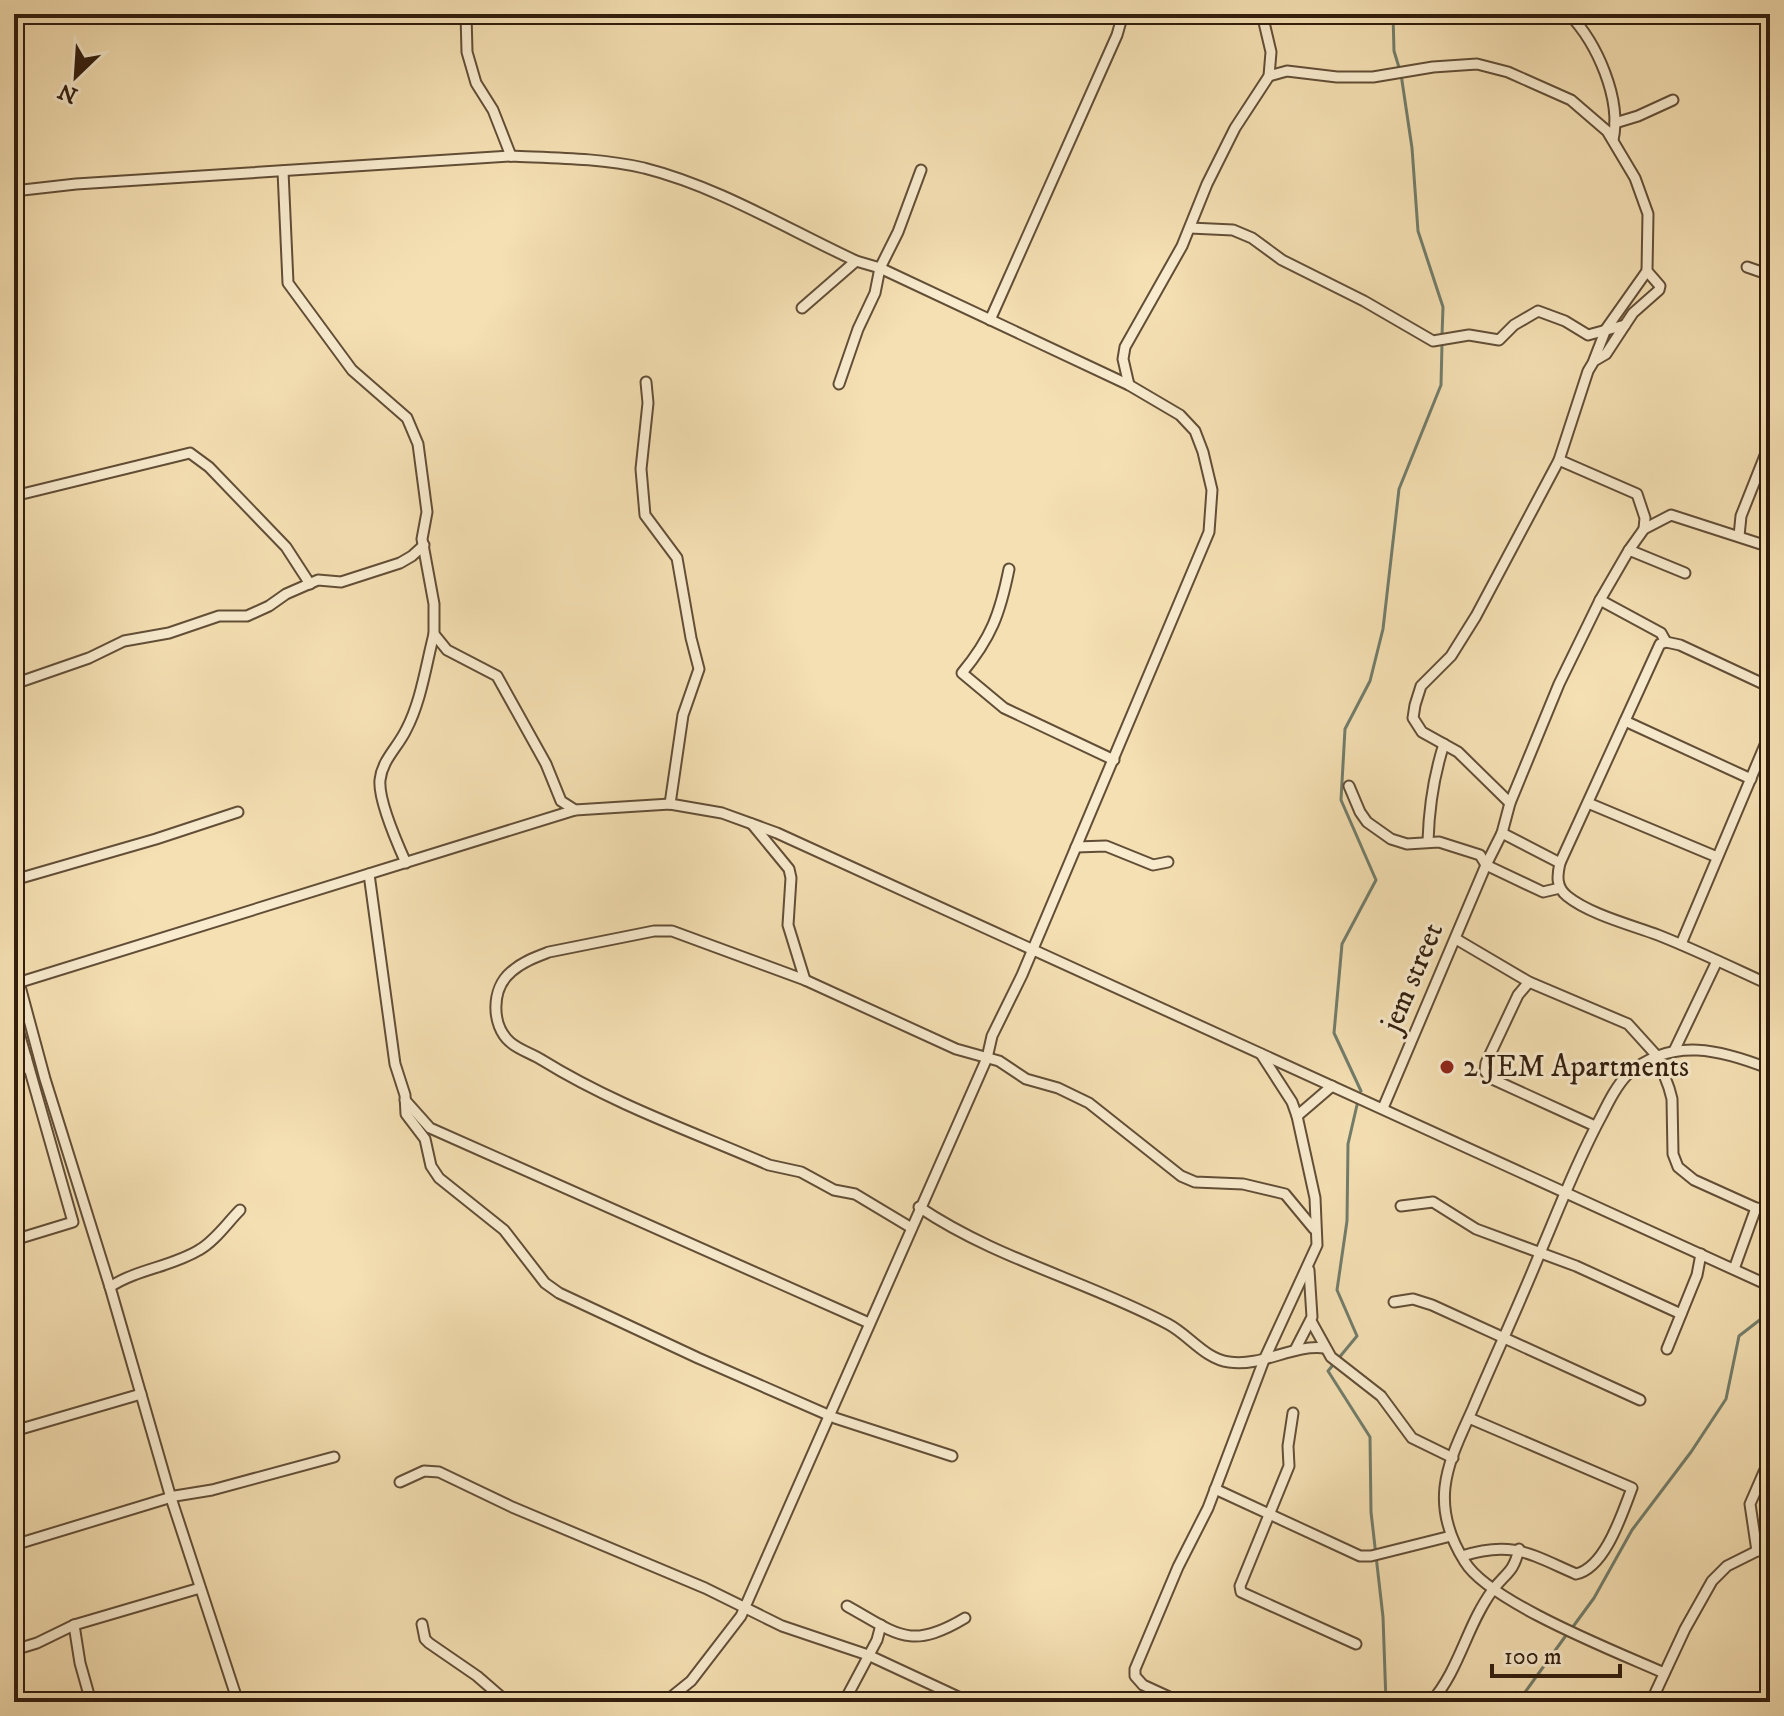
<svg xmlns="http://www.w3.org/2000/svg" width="1784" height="1716" font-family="'IM FELL DW Pica',serif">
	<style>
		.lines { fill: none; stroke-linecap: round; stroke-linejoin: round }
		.stream { stroke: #727d6b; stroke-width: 3 }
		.street-casing { stroke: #624e37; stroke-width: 13 }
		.street { stroke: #f8ebce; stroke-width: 9 }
		.poi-dot { fill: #8f2418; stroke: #f8ebce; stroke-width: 3 }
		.labels { text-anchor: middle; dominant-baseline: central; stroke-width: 6; stroke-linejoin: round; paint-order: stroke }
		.street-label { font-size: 30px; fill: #311d0e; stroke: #f8ebce }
		.poi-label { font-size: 30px; fill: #311d0e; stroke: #f8ebce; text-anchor: start }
	</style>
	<rect width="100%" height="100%" fill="#f5e0b3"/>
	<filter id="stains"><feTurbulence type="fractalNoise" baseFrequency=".0025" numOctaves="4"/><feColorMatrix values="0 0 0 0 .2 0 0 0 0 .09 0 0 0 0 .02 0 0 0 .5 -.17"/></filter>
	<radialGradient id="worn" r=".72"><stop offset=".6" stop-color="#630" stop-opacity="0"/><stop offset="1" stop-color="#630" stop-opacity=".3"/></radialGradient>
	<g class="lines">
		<g class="stream">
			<path d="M 1393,14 L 1394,51 L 1401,74 L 1412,148 L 1418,231 L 1443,307 L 1442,336"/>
			<path d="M 1361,1091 L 1334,1033 L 1342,944 L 1376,880 L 1341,800 L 1345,729 L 1370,681 L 1383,629 L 1399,489 L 1441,385 L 1442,344"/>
			<path d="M 1357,1105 L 1348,1144 L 1347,1221 L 1337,1290 L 1357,1336 L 1328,1371 L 1370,1437 L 1371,1512 L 1383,1617 L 1386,1702"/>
			<path d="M 1572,1628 L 1594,1598 L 1632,1530 L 1691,1452 L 1726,1399 L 1739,1336 L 1770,1312"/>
			<path d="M 1518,1702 L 1567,1634"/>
		</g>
		<defs>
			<g id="street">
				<path d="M 466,14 L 467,52 L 476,83 L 493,110 L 511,156"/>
				<path d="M 1569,14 C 1597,43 1622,99 1613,140"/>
				<path d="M 1615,123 L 1638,116 L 1673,100"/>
				<path d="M 283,171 L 288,283 L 352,370 L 407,418 L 418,444 L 427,512 L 422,539 L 434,604 L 434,634 L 447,650 L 497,676 L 546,764 L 561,801 L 575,810"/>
				<path d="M 14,191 L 76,184 L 511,156 C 555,158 600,158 644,168 C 719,187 787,229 856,261 L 880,268 L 1129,385 L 1180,415 L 1195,431 L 1203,452 L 1212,490 L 1209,532 L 1022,975 L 992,1036 L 987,1058 L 741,1616 L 691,1681 L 665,1702"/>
				<path d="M 1190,228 L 1233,230 L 1252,238 L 1282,260 L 1364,301 L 1433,341 L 1469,335 L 1499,340 L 1514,325 L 1538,311 L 1565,321 L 1588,335 L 1625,325 L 1633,313 L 1659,290 L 1660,286 L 1647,271 L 1648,214 L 1635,178 L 1607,131 L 1571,100 L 1508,72 L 1477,64 L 1433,67 L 1373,77 L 1337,77 L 1287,71 L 1269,76"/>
				<path d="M 1747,267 L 1770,275"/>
				<path d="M 802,308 L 856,261"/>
				<path d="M 990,320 L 1117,35 L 1123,14"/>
				<path d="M 1594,360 L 1606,329 L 1647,271"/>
				<path d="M 646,382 L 648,403 L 641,469 L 645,515 L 677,558 L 691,638 L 699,669 L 683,715 L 670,804"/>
				<path d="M 839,384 L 858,329 L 875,293 L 880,268 L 898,232 L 921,170"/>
				<path d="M 1129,385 L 1123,359 L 1125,347 L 1182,246 L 1207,184 L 1235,128 L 1269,76 L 1271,52 L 1262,14"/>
				<path d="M 1559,460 L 1637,494 L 1645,518 L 1644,529"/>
				<path d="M 14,496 L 190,453 L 209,467 L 286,547 L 310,584"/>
				<path d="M 1739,536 L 1741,516 L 1770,443"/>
				<path d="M 1629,550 L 1685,573"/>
				<path d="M 1009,569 C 1000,614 991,638 962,673 L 1004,708 L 1114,760"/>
				<path d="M 1600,600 L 1661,633 L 1666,642"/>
				<path d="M 14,684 L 89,658 L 124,641 L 169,633 L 219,616 L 247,616 L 269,606 L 286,594 L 318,580 L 341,582 L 400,563 L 412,556 L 424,545"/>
				<path d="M 1770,687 L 1680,645 L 1666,642 L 1660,644 L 1560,863 C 1557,876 1556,887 1567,896 C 1589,914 1631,925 1658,935 C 1696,950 1733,968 1770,985"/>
				<path d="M 1625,721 L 1751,779"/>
				<path d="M 1349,786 L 1360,812 L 1367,822 L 1391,839 L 1407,844 L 1439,842 L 1480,855 L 1486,865 L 1502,833 L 1510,803 L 1559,684 L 1600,600 L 1629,550 L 1644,529 L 1671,515 L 1770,547"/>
				<path d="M 1510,803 L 1458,752 L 1422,732 L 1413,718 L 1415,705 L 1421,686 L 1451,656 L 1476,616 L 1559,460 L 1588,371 L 1594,361 L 1606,354 L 1625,325"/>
				<path d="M 1588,803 L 1717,857"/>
				<path d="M 752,824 L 789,869 L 791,878 L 788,925 L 805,980"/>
				<path d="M 1502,833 L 1560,863"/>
				<path d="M 1428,841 C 1429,808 1434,775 1444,744"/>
				<path d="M 1076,847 L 1106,846 L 1153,865 L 1168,862"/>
				<path d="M 406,863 C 397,843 378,800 380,780 C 382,760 398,747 406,730 C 421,702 426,665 434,634"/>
				<path d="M 369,874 L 395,1064 L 405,1095 L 406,1114 L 425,1139 L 431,1166 L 439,1178 L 504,1230 L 545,1283 L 559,1293 L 698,1358 L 835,1418 L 952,1456"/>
				<path d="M 14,880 L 156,839 L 238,812"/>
				<path d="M 1456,939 L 1529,982 L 1628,1024 L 1657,1056 L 1669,1088 L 1672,1099 L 1673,1154 L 1678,1167 L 1694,1180 L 1756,1208 L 1770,1210"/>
				<path d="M 1681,944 L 1770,733"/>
				<path d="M 14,964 L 45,1079 L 110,1287 L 171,1498 L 238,1702"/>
				<path d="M 1529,982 L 1518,995 L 1486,1063 L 1485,1071 L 1490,1078 L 1595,1126"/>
				<path d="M 14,984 L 575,810 L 670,804 L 722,813 L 777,833 L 1770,1286"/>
				<path d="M 14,1016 L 26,1057 L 23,1069 L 14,1075"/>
				<path d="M 1674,1051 L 1717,961"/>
				<path d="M 405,1100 L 430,1128 L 869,1323"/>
				<path d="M 1383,1108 L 1486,865 L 1543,892 L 1560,888"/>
				<path d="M 1297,1116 L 1332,1086"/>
				<path d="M 1401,1206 L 1433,1202 L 1476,1229 L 1576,1266 L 1681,1314"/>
				<path d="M 919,1207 C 996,1259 1087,1281 1168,1324 C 1189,1335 1205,1359 1229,1362 C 1263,1367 1292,1344 1325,1348"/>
				<path d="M 910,1227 L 855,1194 L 834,1190 L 801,1172 L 769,1165 C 693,1132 613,1104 542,1060 C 533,1054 519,1050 510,1042 C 491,1025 491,989 511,972 C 522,962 536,957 549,952 L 654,931 L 672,931 L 805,980 L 956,1049 L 999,1061 L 1026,1079 L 1058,1088 L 1089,1103 L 1181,1176 L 1195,1182 L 1243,1184 L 1285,1194 L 1314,1229"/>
				<path d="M 14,1240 L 73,1222 L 26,1057"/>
				<path d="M 1734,1269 L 1756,1208"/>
				<path d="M 110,1287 C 137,1269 171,1267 199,1250 C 215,1241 227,1223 240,1210"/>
				<path d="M 1394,1302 L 1413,1299 L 1432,1305 L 1640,1400"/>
				<path d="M 1311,1321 L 1331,1357 L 1381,1396 L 1412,1438 L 1453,1458"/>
				<path d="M 1667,1349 L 1697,1275 L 1701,1254"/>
				<path d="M 1295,1350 L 1312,1317 L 1309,1270"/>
				<path d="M 1293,1413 L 1288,1446 L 1289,1466 L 1240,1586 L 1241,1592 L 1356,1644"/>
				<path d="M 14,1431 L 141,1394"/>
				<path d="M 400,1482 L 424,1471 L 439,1472 L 512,1507 L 705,1588 L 782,1626 L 868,1655 L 969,1702"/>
				<path d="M 1215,1489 L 1360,1556 L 1371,1556 L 1451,1536"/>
				<path d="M 14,1545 L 175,1496 L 212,1490 L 334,1457"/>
				<path d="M 1757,1551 L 1750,1504 L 1770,1458"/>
				<path d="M 1462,1556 C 1512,1540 1530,1554 1576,1574 C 1605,1568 1622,1514 1632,1488 L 1469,1418"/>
				<path d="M 847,1606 C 897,1634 910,1651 965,1618"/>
				<path d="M 422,1624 L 425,1639 L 429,1643 L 477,1676 L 507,1702"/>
				<path d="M 74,1625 L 80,1663 L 91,1702"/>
				<path d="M 14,1650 L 37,1643 L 74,1625 L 200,1588"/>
				<path d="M 1664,1673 C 1617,1652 1489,1602 1465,1562 C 1451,1540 1442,1514 1445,1487 C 1448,1460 1462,1433 1473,1408 C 1495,1356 1519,1305 1540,1253 C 1560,1206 1578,1159 1602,1115 C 1609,1101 1617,1085 1628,1074 C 1672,1036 1722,1050 1770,1069"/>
				<path d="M 844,1702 L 877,1640 L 881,1625"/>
				<path d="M 1180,1702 L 1143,1685 L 1135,1676 L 1135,1669 L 1178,1567 L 1208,1508 L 1264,1360 L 1317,1245 L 1315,1198 L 1297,1116 L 1292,1102 L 1261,1054"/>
				<path d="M 1431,1702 C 1459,1671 1467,1625 1492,1591 C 1506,1572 1513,1574 1519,1549"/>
				<path d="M 1651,1702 L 1685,1629 L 1712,1581 L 1727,1566 L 1757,1551 L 1770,1549"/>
				<path d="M 1766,1702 L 1770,1694"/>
			</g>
		</defs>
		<use href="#street" class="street-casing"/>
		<use href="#street" class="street"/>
	</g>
	<circle class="poi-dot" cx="1447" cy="1067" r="8"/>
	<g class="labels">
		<g class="street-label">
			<text transform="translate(1413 977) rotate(-67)">jem street</text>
		</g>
		<g class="poi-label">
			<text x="1463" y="1067">2 JEM Apartments</text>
		</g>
	</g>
	<rect width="1784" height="1716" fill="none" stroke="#f5e0b3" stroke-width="48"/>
	<rect x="16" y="16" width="1752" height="1684" fill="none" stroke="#311d0e" stroke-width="4"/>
	<rect x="24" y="24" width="1736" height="1668" fill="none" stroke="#311d0e" stroke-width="2"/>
	<g transform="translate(76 76) rotate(205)" stroke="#f8ebce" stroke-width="6" paint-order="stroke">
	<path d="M0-6L14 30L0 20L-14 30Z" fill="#311d0e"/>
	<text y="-12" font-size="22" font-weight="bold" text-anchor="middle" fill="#311d0e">N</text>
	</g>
	<path d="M1492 1664v12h128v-12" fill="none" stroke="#311d0e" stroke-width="4"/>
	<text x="1504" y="1664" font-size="24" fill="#311d0e" stroke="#f8ebce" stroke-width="6" paint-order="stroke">100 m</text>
	<rect width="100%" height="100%" filter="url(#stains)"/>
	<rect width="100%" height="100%" fill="url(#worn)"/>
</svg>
